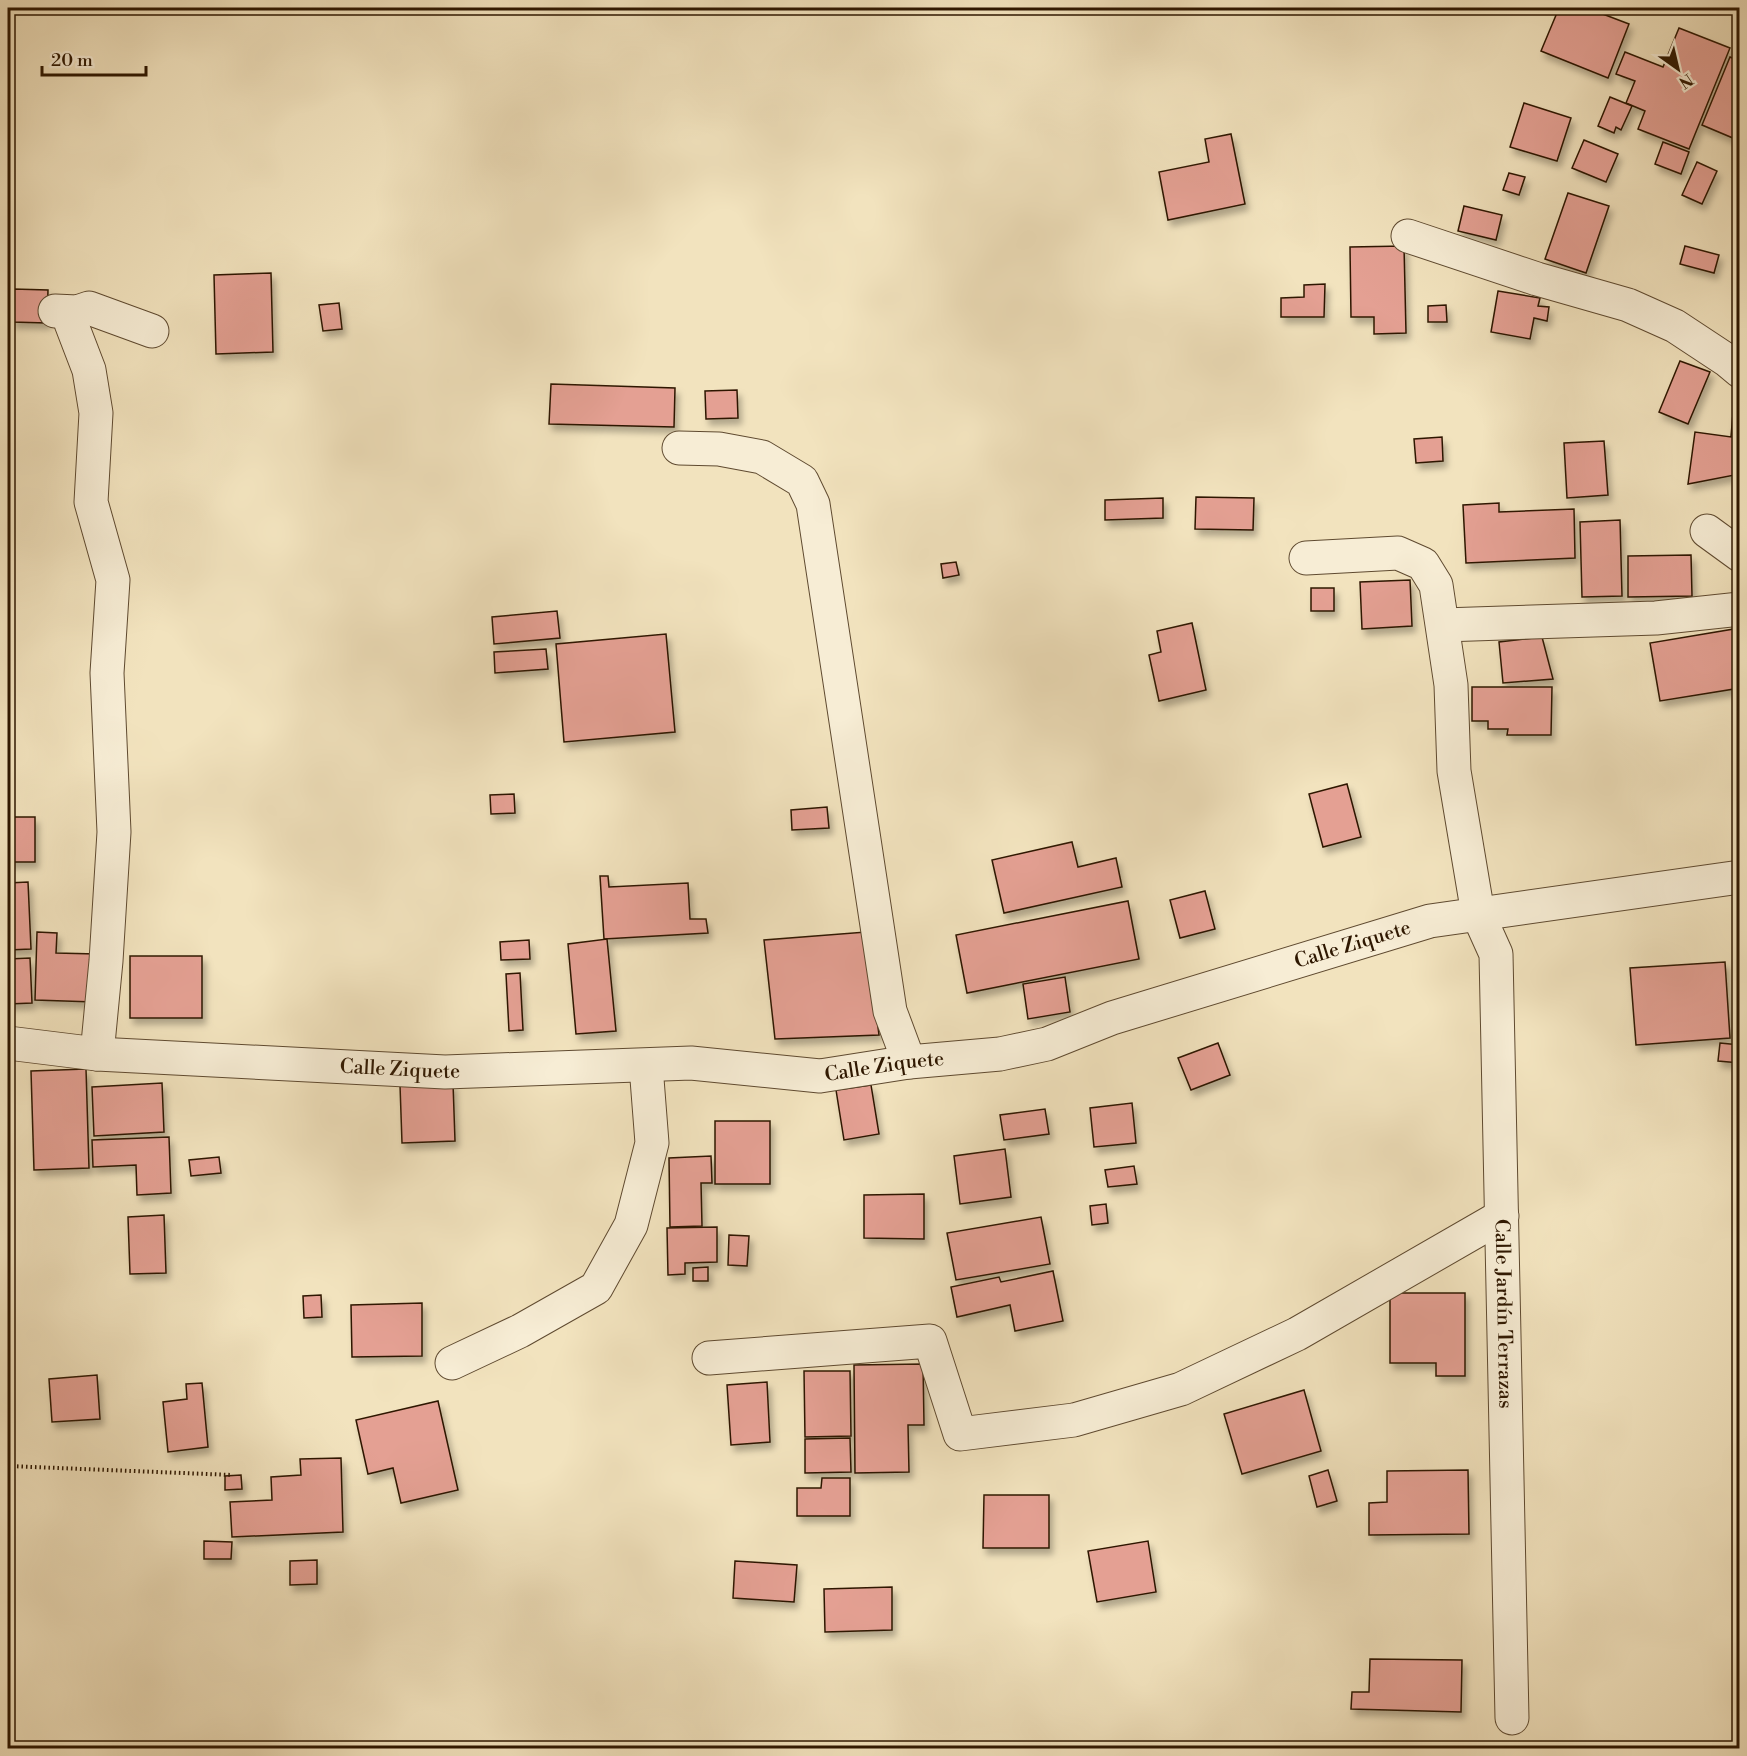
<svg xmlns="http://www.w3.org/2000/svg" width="1747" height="1756" font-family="'Libre Bodoni',serif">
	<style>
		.building { fill: #e4a093; stroke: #2e1700; stroke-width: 1.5; filter: url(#shadow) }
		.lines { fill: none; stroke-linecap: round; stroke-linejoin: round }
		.minor-casing { stroke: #5f4a30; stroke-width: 35 }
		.path { stroke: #2e1700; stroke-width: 4; stroke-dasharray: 1.5 3; stroke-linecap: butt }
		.minor { stroke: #f7edd5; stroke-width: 33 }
		.labels { text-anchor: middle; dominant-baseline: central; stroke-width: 4.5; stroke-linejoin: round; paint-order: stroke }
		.street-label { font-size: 20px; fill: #2e1700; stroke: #f7edd5 }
	</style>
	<defs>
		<filter id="shadow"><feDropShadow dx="3.5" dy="6" stdDeviation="3" flood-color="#0004"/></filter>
	</defs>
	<rect width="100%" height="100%" fill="#f2e3be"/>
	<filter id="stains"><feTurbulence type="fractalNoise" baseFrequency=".00333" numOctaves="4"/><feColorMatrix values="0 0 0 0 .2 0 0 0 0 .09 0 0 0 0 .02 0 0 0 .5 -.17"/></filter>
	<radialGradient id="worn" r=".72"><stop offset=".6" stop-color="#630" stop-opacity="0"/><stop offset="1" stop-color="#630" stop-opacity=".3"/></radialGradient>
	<g class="building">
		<path d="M 1559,8 L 1587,8 L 1629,24 L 1608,78 L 1541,51 Z"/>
		<path d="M 1679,28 L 1730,48 L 1689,149 L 1638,129 L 1645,111 L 1626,103 L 1635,81 L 1616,74 L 1625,52 L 1663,67 Z"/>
		<path d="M 1730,57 L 1740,61 L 1740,141 L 1702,125 Z"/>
		<path d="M 1610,97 L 1632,106 L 1621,130 L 1616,127 L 1614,133 L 1598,126 Z"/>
		<path d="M 1524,103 L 1571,118 L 1557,161 L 1510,147 Z"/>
		<path d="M 1231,134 L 1245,204 L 1168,220 L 1159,172 L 1209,162 L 1205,139 Z"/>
		<path d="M 1584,140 L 1618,154 L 1606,182 L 1572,168 Z"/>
		<path d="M 1663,142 L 1689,152 L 1681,174 L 1655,164 Z"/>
		<path d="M 1697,162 L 1717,171 L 1702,204 L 1682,195 Z"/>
		<path d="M 1509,173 L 1525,177 L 1519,195 L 1503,190 Z"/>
		<path d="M 1568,193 L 1609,206 L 1586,273 L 1545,259 Z"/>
		<path d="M 1464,206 L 1502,215 L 1496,240 L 1458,231 Z"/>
		<path d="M 1404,246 L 1406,333 L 1374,334 L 1374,317 L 1351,317 L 1350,247 Z"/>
		<path d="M 1685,246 L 1719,255 L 1714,273 L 1680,264 Z"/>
		<path d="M 271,273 L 273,352 L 216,354 L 214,275 Z"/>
		<path d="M 1325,284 L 1324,317 L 1281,317 L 1281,298 L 1304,297 L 1304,285 Z"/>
		<path d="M 13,289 L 48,290 L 47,323 L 12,322 Z"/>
		<path d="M 1498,291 L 1540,298 L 1538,306 L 1549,307 L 1547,321 L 1534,318 L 1530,339 L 1491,332 Z"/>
		<path d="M 339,303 L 342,329 L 323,331 L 319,305 Z"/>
		<path d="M 1446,305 L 1447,322 L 1428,322 L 1428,306 Z"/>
		<path d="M 1680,361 L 1710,372 L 1688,424 L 1659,412 Z"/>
		<path d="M 551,384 L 675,388 L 674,427 L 549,424 Z"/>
		<path d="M 737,390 L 738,418 L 706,419 L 705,391 Z"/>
		<path d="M 1733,413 L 1740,414 L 1740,474 L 1688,484 L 1695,432 L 1731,437 Z"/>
		<path d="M 1442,437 L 1443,461 L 1416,463 L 1414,439 Z"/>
		<path d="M 1604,441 L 1608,495 L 1567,498 L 1564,443 Z"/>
		<path d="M 1196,497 L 1254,498 L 1253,530 L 1195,529 Z"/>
		<path d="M 1163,498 L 1163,518 L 1105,520 L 1105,500 Z"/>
		<path d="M 1499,503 L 1499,512 L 1574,509 L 1575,558 L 1466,563 L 1463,505 Z"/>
		<path d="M 1620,520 L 1622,596 L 1582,597 L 1580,522 Z"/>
		<path d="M 1691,555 L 1692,596 L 1628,597 L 1628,556 Z"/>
		<path d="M 956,562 L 959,575 L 943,578 L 941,564 Z"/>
		<path d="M 1410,580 L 1412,626 L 1362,629 L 1360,582 Z"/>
		<rect x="1311" y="588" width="23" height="23"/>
		<path d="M 557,611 L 560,638 L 494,644 L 492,617 Z"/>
		<path d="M 1192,623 L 1206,690 L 1159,701 L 1149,655 L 1161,652 L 1157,631 Z"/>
		<path d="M 1740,628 L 1740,688 L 1660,701 L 1650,643 Z"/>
		<path d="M 666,634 L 675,732 L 564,742 L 556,644 Z"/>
		<path d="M 1542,637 L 1553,679 L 1503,683 L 1499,642 Z"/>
		<path d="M 546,649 L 548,669 L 495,673 L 494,652 Z"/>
		<path d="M 1472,687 L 1552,687 L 1551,735 L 1507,735 L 1508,729 L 1488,729 L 1488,721 L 1472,721 Z"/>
		<path d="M 1347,784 L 1361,837 L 1323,847 L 1309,794 Z"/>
		<path d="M 514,794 L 515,813 L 491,814 L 490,795 Z"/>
		<path d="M 827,807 L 829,828 L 792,830 L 791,810 Z"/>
		<rect x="8" y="817" width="27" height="45"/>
		<path d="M 1072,842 L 1078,867 L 1116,858 L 1122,887 L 1004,913 L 992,860 Z"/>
		<path d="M 600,876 L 608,876 L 609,887 L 688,883 L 690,919 L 706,919 L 708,933 L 604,939 Z"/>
		<path d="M 28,882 L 31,949 L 8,950 L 8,883 Z"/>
		<path d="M 1205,891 L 1215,929 L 1180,938 L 1170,900 Z"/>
		<path d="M 1128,901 L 1139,959 L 967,993 L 956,935 Z"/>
		<path d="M 37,932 L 57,933 L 56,953 L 96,954 L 94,1002 L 35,1000 Z"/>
		<path d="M 866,932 L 879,1035 L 775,1039 L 764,940 Z"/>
		<path d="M 607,939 L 616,1031 L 576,1034 L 568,944 Z"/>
		<path d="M 529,940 L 530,959 L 501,960 L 500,942 Z"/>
		<rect x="130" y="956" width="72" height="62"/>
		<path d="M 30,958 L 32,1003 L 8,1004 L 8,959 Z"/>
		<path d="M 1725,962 L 1730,1038 L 1636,1045 L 1630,968 Z"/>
		<path d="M 520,973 L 523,1030 L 509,1031 L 506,974 Z"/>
		<path d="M 1065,977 L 1070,1012 L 1028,1019 L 1023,984 Z"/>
		<path d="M 1218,1043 L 1230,1075 L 1191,1090 L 1178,1058 Z"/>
		<path d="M 1720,1043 L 1740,1045 L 1740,1063 L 1718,1061 Z"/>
		<path d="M 86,1069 L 89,1168 L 34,1170 L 31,1071 Z"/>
		<path d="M 162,1083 L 164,1132 L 94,1136 L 92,1087 Z"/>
		<path d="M 453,1083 L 455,1141 L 402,1143 L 400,1085 Z"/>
		<path d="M 871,1085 L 879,1134 L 844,1140 L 836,1090 Z"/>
		<path d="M 1132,1103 L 1136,1143 L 1094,1147 L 1090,1108 Z"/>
		<path d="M 1045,1109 L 1049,1134 L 1004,1140 L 1000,1115 Z"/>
		<rect x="715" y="1121" width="55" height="63"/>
		<path d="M 169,1137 L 171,1193 L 137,1195 L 136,1165 L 93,1167 L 92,1140 Z"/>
		<path d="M 1005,1149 L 1011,1197 L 960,1204 L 954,1156 Z"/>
		<path d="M 711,1156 L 712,1183 L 701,1183 L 702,1226 L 670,1227 L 669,1158 Z"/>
		<path d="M 219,1157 L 221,1173 L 191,1176 L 189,1160 Z"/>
		<path d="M 1134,1166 L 1137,1184 L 1108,1187 L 1105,1170 Z"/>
		<path d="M 924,1194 L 924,1239 L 864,1238 L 864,1195 Z"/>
		<path d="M 1106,1204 L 1108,1223 L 1092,1225 L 1090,1206 Z"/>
		<path d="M 164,1215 L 166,1273 L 130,1274 L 128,1217 Z"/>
		<path d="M 1041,1217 L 1050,1264 L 956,1280 L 947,1233 Z"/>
		<path d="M 717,1227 L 717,1262 L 685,1263 L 685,1274 L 668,1275 L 667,1228 Z"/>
		<path d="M 729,1235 L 749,1236 L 747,1266 L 728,1265 Z"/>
		<path d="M 708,1267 L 708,1281 L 693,1281 L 693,1268 Z"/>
		<path d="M 1053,1271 L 1063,1321 L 1015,1331 L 1010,1305 L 957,1317 L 951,1287 L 999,1277 L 1001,1282 Z"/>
		<path d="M 1390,1293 L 1465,1293 L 1465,1376 L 1436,1376 L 1436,1363 L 1390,1363 Z"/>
		<path d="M 321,1295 L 322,1317 L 304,1318 L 303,1296 Z"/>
		<path d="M 422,1303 L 422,1356 L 352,1357 L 351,1305 Z"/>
		<path d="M 923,1364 L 924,1425 L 908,1425 L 909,1472 L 855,1473 L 854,1365 Z"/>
		<path d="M 804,1371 L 850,1371 L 851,1436 L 805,1437 Z"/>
		<path d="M 97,1375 L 100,1419 L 52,1422 L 49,1379 Z"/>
		<path d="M 767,1382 L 770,1442 L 731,1445 L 727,1385 Z"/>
		<path d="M 202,1383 L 208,1447 L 168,1452 L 163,1402 L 187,1399 L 186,1384 Z"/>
		<path d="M 1304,1390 L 1321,1451 L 1242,1474 L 1224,1414 Z"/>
		<path d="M 438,1401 L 458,1490 L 401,1503 L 393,1468 L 368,1474 L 356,1420 Z"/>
		<path d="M 850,1438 L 851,1472 L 805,1473 L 805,1439 Z"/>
		<path d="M 341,1458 L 343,1532 L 232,1537 L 230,1502 L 272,1500 L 271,1477 L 301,1475 L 300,1459 Z"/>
		<path d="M 1328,1470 L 1337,1501 L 1317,1507 L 1309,1476 Z"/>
		<path d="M 1468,1470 L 1469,1534 L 1369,1535 L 1369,1503 L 1387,1502 L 1387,1471 Z"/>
		<path d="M 241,1475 L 242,1489 L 225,1490 L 225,1476 Z"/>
		<path d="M 822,1478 L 850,1478 L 850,1516 L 797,1516 L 797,1488 L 821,1488 Z"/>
		<path d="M 984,1495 L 1049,1495 L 1049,1548 L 983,1548 Z"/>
		<path d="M 204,1541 L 232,1542 L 231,1559 L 204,1559 Z"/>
		<path d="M 1148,1541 L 1156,1592 L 1097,1602 L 1088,1551 Z"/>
		<path d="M 317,1560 L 317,1584 L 290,1585 L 290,1561 Z"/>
		<path d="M 735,1561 L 797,1565 L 794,1602 L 733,1598 Z"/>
		<path d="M 892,1587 L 892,1630 L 825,1632 L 824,1589 Z"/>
		<path d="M 1370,1659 L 1462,1660 L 1461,1712 L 1351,1709 L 1352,1692 L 1369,1692 Z"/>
	</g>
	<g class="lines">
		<defs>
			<g id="minor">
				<path d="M 1408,236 L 1537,279 L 1628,305 L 1675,326 L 1728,361 L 1740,371"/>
				<path d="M 55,311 L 77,312 L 89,308 L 152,331"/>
				<path d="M 77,312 L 71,323 L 89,370 L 96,413 L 91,502 L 113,580 L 107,673 L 114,832 L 106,961 L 97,1054"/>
				<path d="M 679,448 L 719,449 L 762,457 L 802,481 L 813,504 L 890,1011 L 909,1062"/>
				<path d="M 1707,531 L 1740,555"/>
				<path id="s1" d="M 1306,558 L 1398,553 L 1423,564 L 1436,585 L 1451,685 L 1454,771 L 1478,914 L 1496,954 L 1512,1718"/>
				<path d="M 1443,625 L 1656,618 L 1740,609"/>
				<path id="s2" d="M 8,1043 L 97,1054 L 445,1072 L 691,1063 L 820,1076 L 909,1062 L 1000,1054 L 1047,1044 L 1112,1018 L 1430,921 L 1740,877"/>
				<path d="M 709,1358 L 930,1341 L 960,1434 L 1074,1420 L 1181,1389 L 1297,1334 L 1502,1216"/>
				<path d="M 452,1363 L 520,1331 L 596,1288 L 631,1225 L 652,1143 L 646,1066"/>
			</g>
		</defs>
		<use href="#minor" class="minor-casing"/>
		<path class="path" d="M 8,1466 L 232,1475"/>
		<use href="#minor" class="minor"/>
	</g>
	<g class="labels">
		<g class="street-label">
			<text stroke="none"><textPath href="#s2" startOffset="1365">Calle Ziquete</textPath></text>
			<text stroke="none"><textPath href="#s2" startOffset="879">Calle Ziquete</textPath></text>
			<text stroke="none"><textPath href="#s2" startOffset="393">Calle Ziquete</textPath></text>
			<text stroke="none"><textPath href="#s1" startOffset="880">Calle Jardín Terrazas</textPath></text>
		</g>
	</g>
	<rect width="1747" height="1756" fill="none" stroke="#f2e3be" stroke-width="30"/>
	<rect x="9" y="9" width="1729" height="1738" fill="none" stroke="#2e1700" stroke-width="3"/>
	<rect x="15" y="15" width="1717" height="1726" fill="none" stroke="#2e1700" stroke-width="1.5"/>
	<g transform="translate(1678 69) rotate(146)" stroke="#f7edd5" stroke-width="4.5" paint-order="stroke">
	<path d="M0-4.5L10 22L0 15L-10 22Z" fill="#2e1700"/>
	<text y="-9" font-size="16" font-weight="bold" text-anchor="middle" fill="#2e1700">N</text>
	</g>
	<path d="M42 66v9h104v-9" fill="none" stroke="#2e1700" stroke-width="3"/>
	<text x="51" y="66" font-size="18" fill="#2e1700" stroke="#f7edd5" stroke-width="4.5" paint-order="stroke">20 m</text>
	<rect width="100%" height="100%" filter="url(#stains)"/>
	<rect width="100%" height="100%" fill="url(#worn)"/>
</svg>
